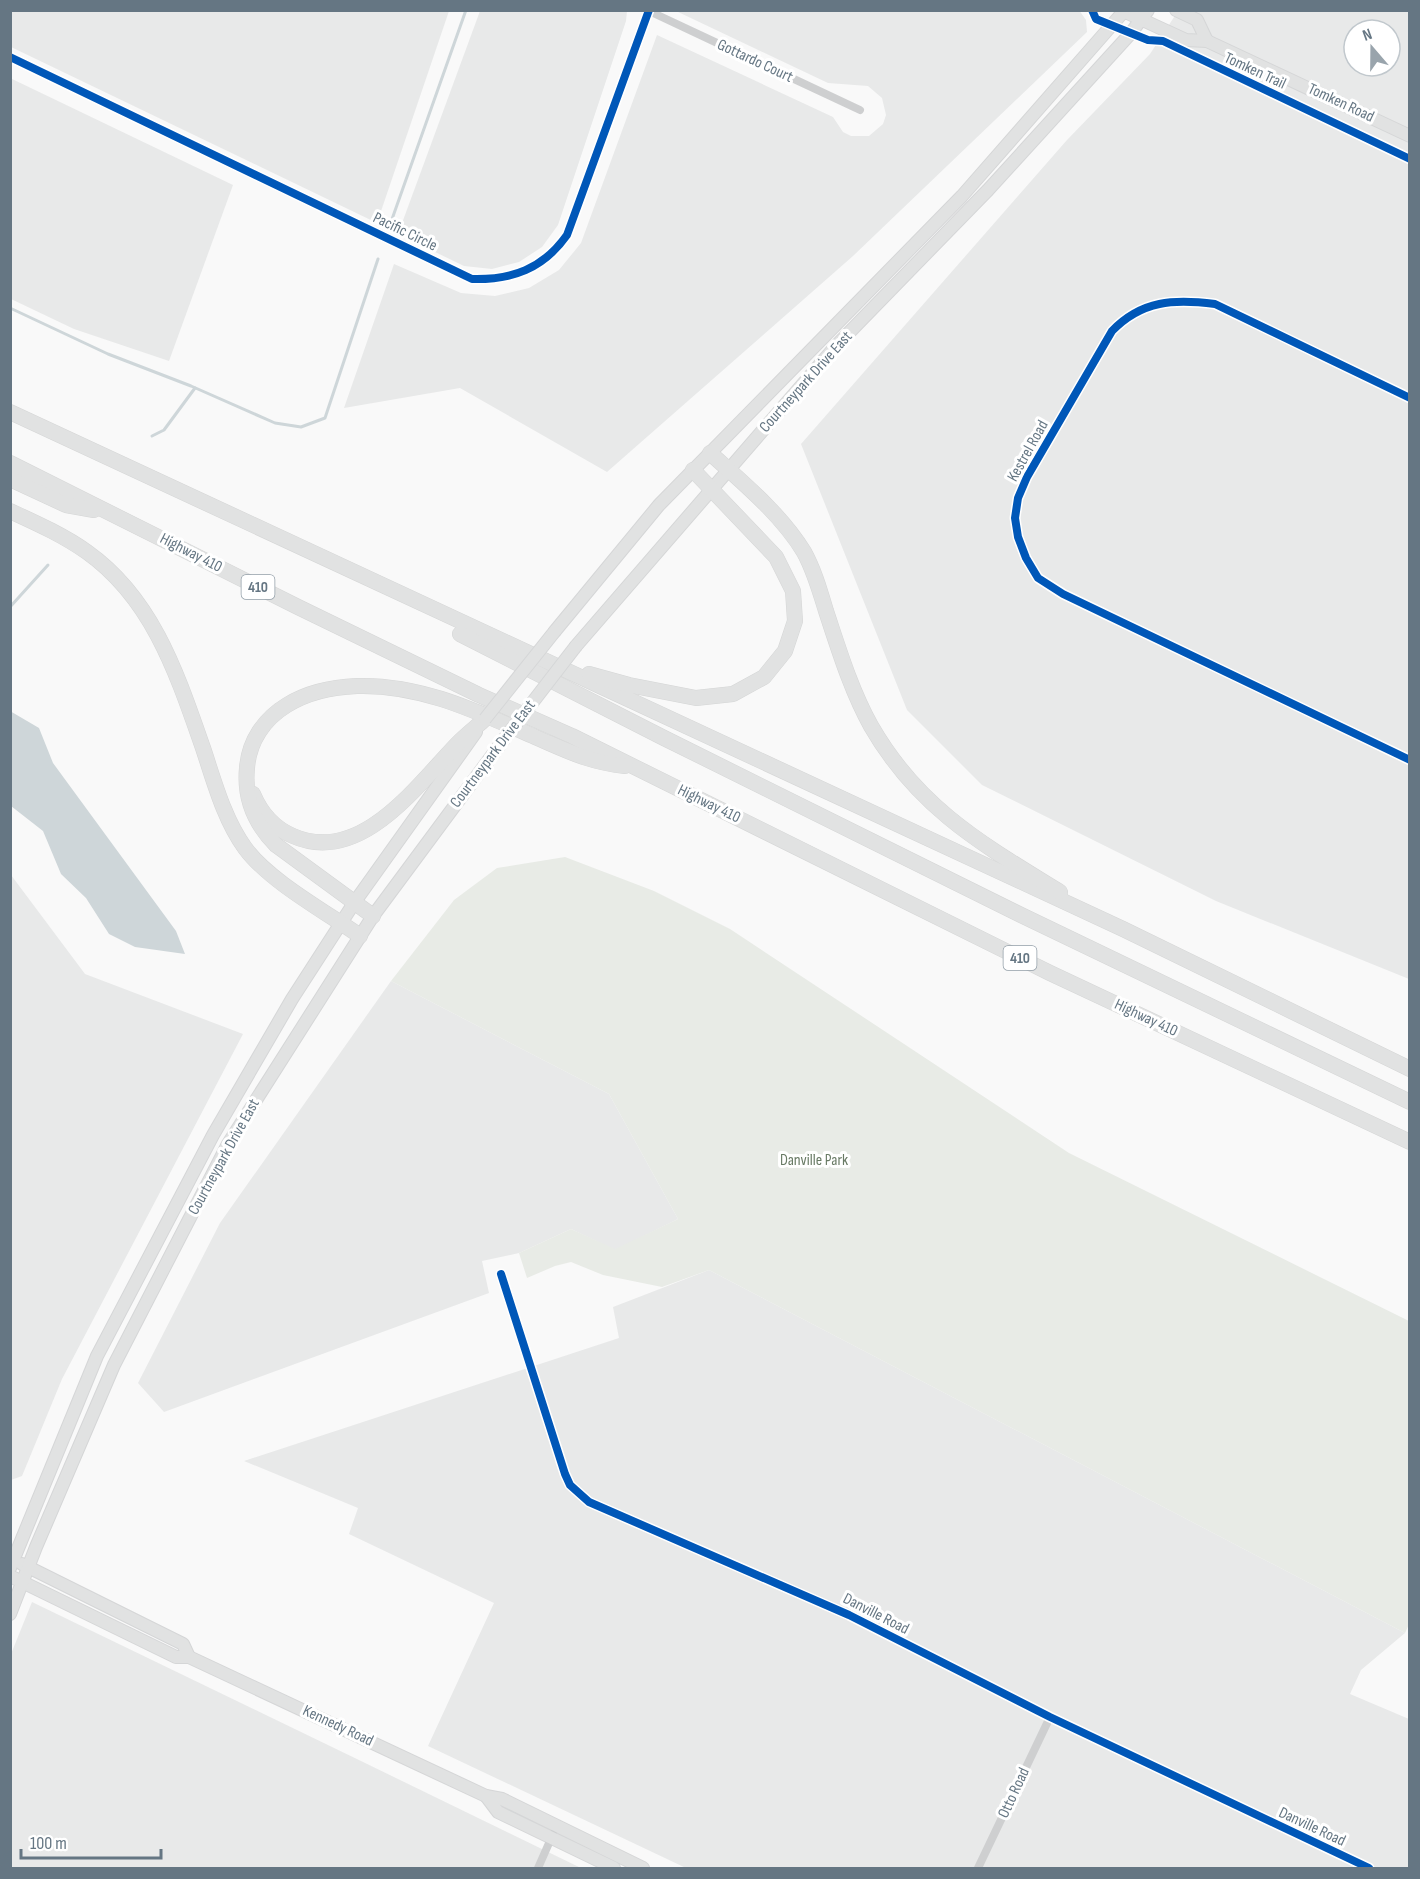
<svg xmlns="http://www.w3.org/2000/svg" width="1420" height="1879" font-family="'Sofia Sans Condensed',sans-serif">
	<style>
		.built { fill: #e8e9e9; fill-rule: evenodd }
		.green { fill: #e8ebe6 }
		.water { fill: #ced6d9 }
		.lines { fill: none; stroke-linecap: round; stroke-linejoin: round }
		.stream { stroke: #ced6d9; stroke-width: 3 }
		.secondary-casing { stroke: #d5d6d7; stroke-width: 14 }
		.motorway-casing { stroke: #d5d6d6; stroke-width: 16 }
		.minor { stroke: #cecfd0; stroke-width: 8 }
		.secondary { stroke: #e1e2e2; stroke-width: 12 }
		.motorway { stroke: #e1e2e2; stroke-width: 15 }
		.secondary-bridge-casing { stroke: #d5d6d7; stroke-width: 14; stroke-linecap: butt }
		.secondary-bridge { stroke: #e1e2e2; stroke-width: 12 }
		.cycleway-casing { stroke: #fff; stroke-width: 11 }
		.cycleway { stroke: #0057b8; stroke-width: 8 }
		.labels { text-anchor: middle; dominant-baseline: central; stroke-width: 6; stroke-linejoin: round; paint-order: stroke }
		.shield { fill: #fff; stroke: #939fa8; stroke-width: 1.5 }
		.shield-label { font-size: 15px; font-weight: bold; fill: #657683 }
		.street-label { font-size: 16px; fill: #657683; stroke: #fff }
		.park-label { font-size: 16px; fill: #687a64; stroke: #fff }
	</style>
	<rect width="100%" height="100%" fill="#f9f9f9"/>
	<g class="built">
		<path d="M 1079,10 L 1086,20 L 1087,32 L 853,256 L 607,472 L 460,388 L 344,408 L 394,264 L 461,293 L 495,296 L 529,288 L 559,270 L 581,243 L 657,35 L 833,117 L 843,132 L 851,136 L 869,136 L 883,124 L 886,115 L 882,98 L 868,86 L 828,83 L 676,11 Z"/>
		<path d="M 10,11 L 11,10 L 449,11 L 377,223 L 11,47 Z"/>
		<path d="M 480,11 L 627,11 L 626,21 L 558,225 L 542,247 L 519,262 L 492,269 L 464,266 L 398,234 Z"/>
		<path d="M 1178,11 L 1409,11 L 1409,979 L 1216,901 L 982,785 L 907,710 L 801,444 L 1067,140 L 1150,54 ZM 1354,30 L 1390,30 L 1390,66 L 1354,66 Z"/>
		<path d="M 10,78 L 233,185 L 169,361 L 74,329 L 11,299 Z"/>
		<path d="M 11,875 L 85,974 L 243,1034 L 62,1379 L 22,1476 L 11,1480 Z"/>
		<path d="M 391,981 L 609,1094 L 678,1219 L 615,1250 L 571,1229 L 519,1253 L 482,1261 L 489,1293 L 164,1412 L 138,1383 L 220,1223 Z"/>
		<path d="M 709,1270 L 1405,1633 L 1361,1670 L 1350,1694 L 1409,1719 L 1409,1868 L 686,1868 L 428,1746 L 494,1603 L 349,1534 L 358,1508 L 244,1461 L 619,1338 L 613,1307 Z"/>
		<path d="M 32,1602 L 361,1761 L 581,1868 L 11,1868 L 11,1654 Z"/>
	</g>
	<path class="green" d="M 565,857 L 654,891 L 730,929 L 1069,1153 L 1409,1321 L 1410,1622 L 1405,1633 L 709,1270 L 662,1287 L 603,1275 L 571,1262 L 555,1266 L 527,1278 L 519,1253 L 571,1229 L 615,1249 L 678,1219 L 609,1094 L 391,981 L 454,900 L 497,868 Z"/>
	<path class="water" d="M 10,711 L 39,728 L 53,763 L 176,931 L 185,954 L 135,947 L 109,934 L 86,898 L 61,874 L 43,831 L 11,806 Z"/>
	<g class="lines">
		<g class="stream">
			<path d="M 391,222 L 466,10"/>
			<path d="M 10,308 L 108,354 L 191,386 L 275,423 L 301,427 L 325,418 L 378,259"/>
			<path d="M 152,436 L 164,430 L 195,388"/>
			<path d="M 10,607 L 48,565"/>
		</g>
		<defs>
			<g id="secondary">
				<path d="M 1121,10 L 1186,40 L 1207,41 L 1410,136"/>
				<path d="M 1176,10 L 1197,20 L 1207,41"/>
				<path d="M 555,631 L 659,505 L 962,196 L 1125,10"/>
				<path d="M 576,646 L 835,347 L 988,190 L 1131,33 L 1148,10"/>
				<path d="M 22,1564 L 183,1644 L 189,1657"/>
				<path d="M 10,1568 L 97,1356 L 213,1135 L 292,999 L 354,903 L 476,732"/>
				<path d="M 10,1576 L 176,1657 L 189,1657 L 486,1796 L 502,1799 L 643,1868"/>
				<path d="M 10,1614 L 36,1547 L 114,1365 L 228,1144 L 373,916 L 505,738"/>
				<path d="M 486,1796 L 498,1812 L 614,1868"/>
			</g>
			<g id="motorway">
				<path d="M 10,412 L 1123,929 L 1410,1069"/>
				<path d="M 710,453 C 742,482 781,514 804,552 C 814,570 820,591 826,611 C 839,650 851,690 871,726 C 918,808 982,844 1060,892"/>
				<path d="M 10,463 L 298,607 L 479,695 L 572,736 L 1050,973 L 1410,1142"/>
				<path d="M 10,479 L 66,505 L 94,510"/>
				<path d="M 10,511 C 36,523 63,535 87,552 C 153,599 177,674 203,748 C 214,781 224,819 245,848 C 269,881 326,912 360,936"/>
				<path d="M 460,634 L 664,738 L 1021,915 L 1410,1102"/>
				<path d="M 589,674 L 629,685 L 696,698 L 733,694 L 764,677 L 785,651 L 795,621 L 793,591 L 776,557 L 693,470"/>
				<path d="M 253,794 C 261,813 274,828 293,836 C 361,866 418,784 458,743 C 466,735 476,727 485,719"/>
				<path d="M 373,916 L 276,845 C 254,823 244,799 247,768 C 249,741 264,719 287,705 C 308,692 332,687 357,686 C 421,684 478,712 535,737 C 568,751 588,762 625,766"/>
			</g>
		</defs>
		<use href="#secondary" class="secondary-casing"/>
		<use href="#motorway" class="motorway-casing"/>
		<g class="minor">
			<path d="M 649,11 L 860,110"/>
			<path d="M 10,57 L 472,279 C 512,280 543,269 567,235 L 649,10"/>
			<path d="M 1410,398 L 1215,304 C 1174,299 1142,300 1112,331 L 1027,477 L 1018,498 L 1015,518 L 1018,537 L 1026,558 L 1038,578 L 1063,594 L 1410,760"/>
			<path d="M 501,1274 L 565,1474 L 570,1485 L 589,1502 L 849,1615 L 1050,1717 L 1369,1868"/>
			<path d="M 538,1868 L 553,1834"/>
			<path d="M 978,1868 L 1050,1717"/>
		</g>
		<use href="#secondary" class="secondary"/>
		<use href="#motorway" class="motorway"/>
		<defs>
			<g id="secondary-bridge">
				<path d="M 485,719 L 555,631"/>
				<path d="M 505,738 L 576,646"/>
			</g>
		</defs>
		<use href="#secondary-bridge" class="secondary-bridge-casing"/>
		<use href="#secondary-bridge" class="secondary-bridge"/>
		<defs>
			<g id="cycleway">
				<path d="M 1092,10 L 1096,19 L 1148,40 L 1163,41 L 1410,159"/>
				<path d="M 10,57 L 472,279 C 512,280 543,269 567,235 L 649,10"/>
				<path d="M 1410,398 L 1215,304 C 1174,299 1142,300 1112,331 L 1027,477 L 1018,498 L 1015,518 L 1018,537 L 1026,558 L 1038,578 L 1063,594 L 1410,760"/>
				<path d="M 501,1274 L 565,1474 L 570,1485 L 589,1502 L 849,1615 L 1050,1717 L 1369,1868"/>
			</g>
		</defs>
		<use href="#cycleway" class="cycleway-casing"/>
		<use href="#cycleway" class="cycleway"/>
	</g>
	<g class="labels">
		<g class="shield">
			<rect x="241.5" y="575" width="33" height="24" rx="4.5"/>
			<rect x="1003.5" y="946" width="33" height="24" rx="4.5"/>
		</g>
		<g class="shield-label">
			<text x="258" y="587">410</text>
			<text x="1020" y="958">410</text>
		</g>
		<g class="street-label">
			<text transform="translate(755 61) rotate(25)">Gottardo Court</text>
			<text transform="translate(1255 71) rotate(25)">Tomken Trail</text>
			<text transform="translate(1341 103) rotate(25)">Tomken Road</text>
			<text transform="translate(405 232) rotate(26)">Pacific Circle</text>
			<text transform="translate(806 382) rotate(-48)">Courtneypark Drive East</text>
			<text transform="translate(1028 451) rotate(-61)">Kestrel Road</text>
			<text transform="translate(191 553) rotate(27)">Highway 410</text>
			<text transform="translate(493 754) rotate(-53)">Courtneypark Drive East</text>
			<text transform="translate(709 804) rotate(26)">Highway 410</text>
			<text transform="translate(1146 1018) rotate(25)">Highway 410</text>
			<text transform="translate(224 1157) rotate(-61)">Courtneypark Drive East</text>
			<text transform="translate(876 1614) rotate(27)">Danville Road</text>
			<text transform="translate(338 1726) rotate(25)">Kennedy Road</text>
			<text transform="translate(1014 1793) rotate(-65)">Otto Road</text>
			<text transform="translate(1312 1827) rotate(25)">Danville Road</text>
		</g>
		<g class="park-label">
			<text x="814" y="1160">Danville Park</text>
		</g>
	</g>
	<rect width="1420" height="1879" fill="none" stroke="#657683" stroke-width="24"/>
	<g transform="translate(1372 48) rotate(340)"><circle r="28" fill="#ffffff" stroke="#c1c8cd" stroke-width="1.5"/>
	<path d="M0-4.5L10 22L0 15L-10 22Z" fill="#99a4ac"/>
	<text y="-9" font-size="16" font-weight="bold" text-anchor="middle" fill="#657683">N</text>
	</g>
	<path d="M21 1849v9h140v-9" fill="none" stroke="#657683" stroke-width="3"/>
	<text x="30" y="1849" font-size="18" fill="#657683" stroke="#ffffff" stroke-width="4.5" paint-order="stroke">100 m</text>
</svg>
